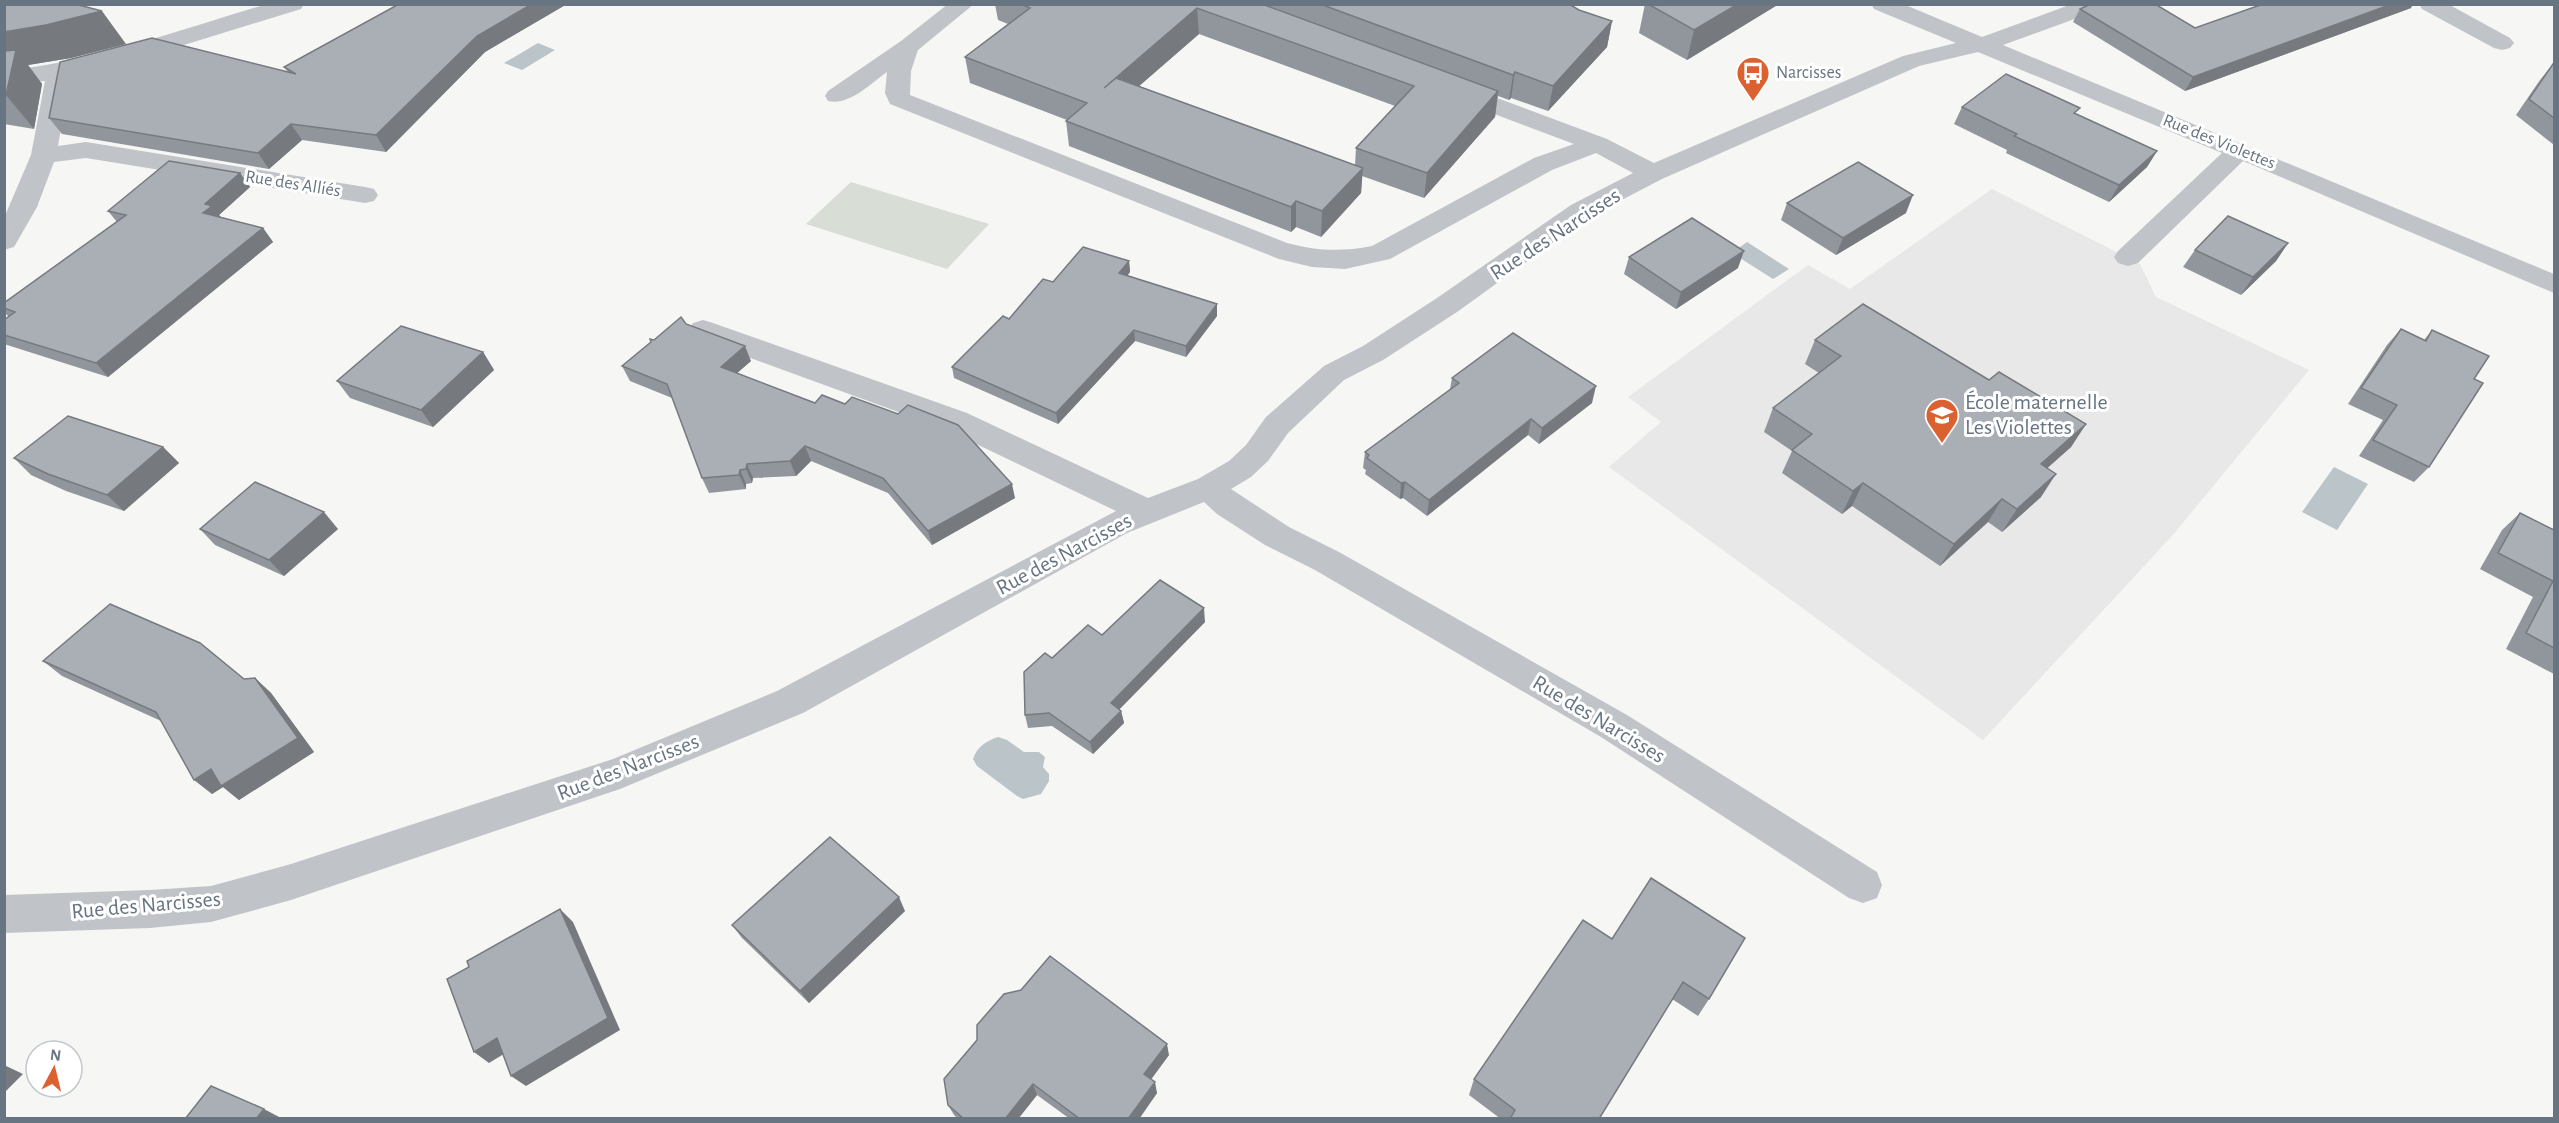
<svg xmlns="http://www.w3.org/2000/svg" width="2559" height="1123" font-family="'Alegreya Sans',sans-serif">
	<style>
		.built { fill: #e7e8e7 }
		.green { fill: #d8ddd5 }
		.water { fill: #bac4c9 }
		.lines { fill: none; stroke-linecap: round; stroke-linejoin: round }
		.minor { fill: #c0c3c7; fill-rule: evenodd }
		.wall { fill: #91969c; fill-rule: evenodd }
		.shaded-wall { fill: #767a7f }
		.building { fill: #a9afb5; stroke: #767a7f; stroke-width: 1.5 }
		.labels { text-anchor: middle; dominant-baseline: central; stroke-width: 6; stroke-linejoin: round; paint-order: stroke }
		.far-poi-label { font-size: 18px; fill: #677583; stroke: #fff; text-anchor: start }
		.far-street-label { font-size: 18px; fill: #677583; stroke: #fff }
		.street-label { font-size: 22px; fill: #677583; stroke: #fff }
		.poi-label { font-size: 22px; fill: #677583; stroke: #fff; text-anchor: start }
	</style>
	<rect width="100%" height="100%" fill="#f6f7f4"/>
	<path class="built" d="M 1992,189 L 2140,264 L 2156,297 L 2309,370 L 2172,536 L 1983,740 L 1609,467 L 1661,422 L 1628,397 L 1808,265 L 1850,289 Z"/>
	<path class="green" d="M 851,182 L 989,224 L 947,269 L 806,224 Z"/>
	<g class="water">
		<path d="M 538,43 L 555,50 L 522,70 L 504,63 Z"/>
		<path d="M 1747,242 L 1789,269 L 1773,279 L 1732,253 Z"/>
		<path d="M 2334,467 L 2368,484 L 2337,530 L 2302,512 Z"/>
		<path d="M 998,737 L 1007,740 L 1024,752 L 1039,752 L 1045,757 L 1043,767 L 1049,774 L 1049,781 L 1041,794 L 1023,799 L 1017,796 L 977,766 L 973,759 C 977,747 986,741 998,737 Z"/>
	</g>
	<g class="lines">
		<g class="minor">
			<path d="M 267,4 L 304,4 L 301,9 L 158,53 L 70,76 L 58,146 L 86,142 L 365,187 L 374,189 L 378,195 L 374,201 L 365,203 L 86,158 L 54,162 L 37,207 L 14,247 L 4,250 L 4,218 L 31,155 L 45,81 L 4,85 L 4,71 C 96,61 179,30 267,4 Z"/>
			<path d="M 948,4 L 974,4 L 918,50 L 911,71 L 910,95 L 1287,243 C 1318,251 1341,252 1372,246 L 1534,158 L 1574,144 L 1444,95 L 1441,90 L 1444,85 L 1453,83 L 1462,85 L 1607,139 L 1654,163 L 1903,56 L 1956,43 L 1874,9 L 1871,4 L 1903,4 L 1982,37 L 2072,4 L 2105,4 L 2102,9 L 2003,45 L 2554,274 L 2554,293 L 2243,161 L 2138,263 L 2128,266 L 2118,263 L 2114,257 L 2118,251 L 2222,153 L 1978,52 L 1919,66 L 1662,179 L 1589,217 L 1457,312 L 1383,360 L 1344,380 L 1288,433 L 1268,461 L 1251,477 L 1231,489 L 1289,527 L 1339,552 L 1627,715 L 1877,872 L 1882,885 L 1877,898 L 1863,903 L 1849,898 L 1601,737 L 1315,570 L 1265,545 L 1217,514 L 1204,502 L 1127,533 L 803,713 L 620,789 L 291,900 L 211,922 L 150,928 L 4,933 L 4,895 L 150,890 L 211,886 L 291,864 L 613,759 L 777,691 L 1116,511 L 945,429 L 693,337 L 689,330 L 693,323 L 703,320 L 713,323 L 967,413 L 1148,498 L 1198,479 L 1229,461 L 1246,445 L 1266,417 L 1324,366 L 1363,346 L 1437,298 L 1571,205 L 1633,173 L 1596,153 L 1552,170 L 1390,259 L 1345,269 L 1312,267 L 1279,259 L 890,104 L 885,93 L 887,72 C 870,84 849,106 828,101 L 825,96 L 828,91 L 901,41 Z"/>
			<path d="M 2419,4 L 2448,4 L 2510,38 L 2514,43 L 2510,48 L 2502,50 L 2494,48 L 2422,9 Z"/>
		</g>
	</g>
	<g class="wall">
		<path d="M 4,4 L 126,44 L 71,58 L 28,65 L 42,84 L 34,129 L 4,124 Z"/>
		<path d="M 399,4 L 567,4 L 485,52 L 386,152 L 302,140 L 269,169 L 62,134 L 49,118 L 288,72 L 284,67 Z"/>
		<path d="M 995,4 L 1569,4 L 1579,10 L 1612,21 L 1607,47 L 1548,111 L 1511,98 L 1509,100 L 1498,96 L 1495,117 L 1424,198 L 1362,176 L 1361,193 L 1321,237 L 1296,227 L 1291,232 L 1069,146 L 1066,121 L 1067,120 L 970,83 L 965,57 L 1008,24 L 998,20 ZM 1199,34 L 1395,106 L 1356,148 L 1355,165 L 1139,86 Z"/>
		<path d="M 1645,4 L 1779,4 L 1687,60 L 1639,33 Z"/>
		<path d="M 2411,8 L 2185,91 L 2073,22 L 2080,9 L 2195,28 Z"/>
		<path d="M 2553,64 L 2554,65 L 2554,145 L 2516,115 L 2540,80 Z"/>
		<path d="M 1962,107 L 2077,114 L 2157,151 L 2147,167 L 2109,202 L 2006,153 L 2007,150 L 1954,124 Z"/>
		<path d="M 240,173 L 250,187 L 219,215 L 221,217 L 263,228 L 273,242 L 108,377 L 4,344 L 4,320 L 9,317 L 4,312 L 4,303 L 117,222 L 108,211 Z"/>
		<path d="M 1787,203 L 1906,213 L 1836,255 L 1781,220 Z"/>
		<path d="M 2288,243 L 2276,261 L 2241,295 L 2183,267 L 2195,250 Z"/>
		<path d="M 1629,257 L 1738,268 L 1676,309 L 1624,274 Z"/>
		<path d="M 1129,261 L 1130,272 L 1127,276 L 1217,304 L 1217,316 L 1186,357 L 1135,341 L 1058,424 L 954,378 L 952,367 L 1053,282 Z"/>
		<path d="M 686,324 L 751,361 L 737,373 L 1015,498 L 932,545 L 888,493 L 811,461 L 796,476 L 753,478 L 752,483 L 746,484 L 746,489 L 709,493 L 702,478 L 672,398 L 630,381 L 622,366 L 654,340 Z"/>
		<path d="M 2401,329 L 2424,340 L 2432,330 L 2474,379 L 2429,467 L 2414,482 L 2359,456 L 2383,420 L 2348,404 L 2387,345 Z"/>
		<path d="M 1815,340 L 1989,380 L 2086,424 L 2071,447 L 2047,468 L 2041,497 L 2002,532 L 1988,522 L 1940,566 L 1852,506 L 1842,514 L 1782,473 L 1792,451 L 1764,432 L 1773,408 L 1819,373 L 1805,364 Z"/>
		<path d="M 483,352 L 494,370 L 433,427 L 350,398 L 337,381 Z"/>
		<path d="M 1452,378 L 1592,403 L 1539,444 L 1528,435 L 1427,516 L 1403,498 L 1400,499 L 1365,474 L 1366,470 L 1363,468 L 1365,452 L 1450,389 Z"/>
		<path d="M 163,447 L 179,463 L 124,511 L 66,491 L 31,475 L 14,458 Z"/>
		<path d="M 2520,513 L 2554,530 L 2554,674 L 2506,649 L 2533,597 L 2480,569 L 2502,530 Z"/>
		<path d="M 200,529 L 338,529 L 284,576 L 215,545 Z"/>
		<path d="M 1205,622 L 1119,709 L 1121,711 L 1124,723 L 1093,754 L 1052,726 L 1028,728 L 1025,715 L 1052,658 L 1102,635 Z"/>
		<path d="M 43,661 L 244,679 L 255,678 L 271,693 L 314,752 L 239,800 L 223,787 L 212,794 L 161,721 L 62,676 Z"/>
		<path d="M 1651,878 L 1709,999 L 1698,1016 L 1672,999 L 1599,1119 L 1501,1119 L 1469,1095 L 1474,1079 L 1612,939 Z"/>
		<path d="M 905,911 L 809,1003 L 742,938 L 732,925 Z"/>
		<path d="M 977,1040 L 1169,1055 L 1151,1079 L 1157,1093 L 1139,1119 L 1070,1119 L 1037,1095 L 1018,1119 L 958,1119 L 954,1115 L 948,1105 Z"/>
	</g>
	<g class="shaded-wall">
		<path d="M 532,4 L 567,4 L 485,52 L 386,152 L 376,135 L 477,36 Z"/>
		<path d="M 1738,4 L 1779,4 L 1687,60 L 1694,30 Z"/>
		<path d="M 2392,4 L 2413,4 L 2411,8 L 2185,91 L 2193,77 Z"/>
		<path d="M 1197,8 L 1199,34 L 1107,114 L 1104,88 Z"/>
		<path d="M 102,11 L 126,44 L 71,58 L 28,65 L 42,84 L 34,129 L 6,95 L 4,69 L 4,32 Z"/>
		<path d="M 1612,21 L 1607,47 L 1548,111 L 1553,86 Z"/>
		<path d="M 1515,72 L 1511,98 L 1509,100 L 1513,75 Z"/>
		<path d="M 1498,91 L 1495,117 L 1424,198 L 1427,173 Z"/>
		<path d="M 291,124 L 302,140 L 269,169 L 258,153 Z"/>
		<path d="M 2157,151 L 2147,167 L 2109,202 L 2119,185 Z"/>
		<path d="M 1363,168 L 1361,193 L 1321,237 L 1322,211 Z"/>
		<path d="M 240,173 L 250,187 L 219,215 L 222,219 L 203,213 L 205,204 Z"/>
		<path d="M 1913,195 L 1906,213 L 1836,255 L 1843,238 Z"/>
		<path d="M 1296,201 L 1296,227 L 1291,232 L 1291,207 Z"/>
		<path d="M 263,228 L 273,242 L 108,377 L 96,363 Z"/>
		<path d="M 2288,243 L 2276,261 L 2241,295 L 2253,277 Z"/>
		<path d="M 1744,251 L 1738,268 L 1676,309 L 1681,292 Z"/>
		<path d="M 1129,261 L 1130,272 L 1120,285 L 1119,273 Z"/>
		<path d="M 1217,304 L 1217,316 L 1186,357 L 1186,346 Z"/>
		<path d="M 1134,330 L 1135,341 L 1058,424 L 1056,413 Z"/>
		<path d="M 745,346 L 751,361 L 728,381 L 721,367 Z"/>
		<path d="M 483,352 L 494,370 L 433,427 L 421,410 Z"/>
		<path d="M 1596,386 L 1592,403 L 1539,444 L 1542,428 Z"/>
		<path d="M 1531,419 L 1528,435 L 1427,516 L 1429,500 Z"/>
		<path d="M 2086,424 L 2071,447 L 2026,487 L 2041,464 Z"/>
		<path d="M 805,446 L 811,461 L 796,476 L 790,461 Z"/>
		<path d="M 163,447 L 179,463 L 124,511 L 107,495 Z"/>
		<path d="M 747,464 L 753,478 L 752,483 L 746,469 Z"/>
		<path d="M 740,470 L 746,484 L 746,489 L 739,475 Z"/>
		<path d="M 2056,474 L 2041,497 L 2002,532 L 2017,509 Z"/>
		<path d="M 1405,482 L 1403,498 L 1400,499 L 1401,483 Z"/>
		<path d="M 1863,483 L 1852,506 L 1842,514 L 1853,491 Z"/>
		<path d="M 1012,484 L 1015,498 L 932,545 L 928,531 Z"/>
		<path d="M 2002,499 L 1988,522 L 1940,566 L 1954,544 Z"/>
		<path d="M 324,512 L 338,529 L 284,576 L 269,560 Z"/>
		<path d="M 1204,608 L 1205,622 L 1113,716 L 1111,703 Z"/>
		<path d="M 255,678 L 271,693 L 314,752 L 239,800 L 223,787 L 212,794 L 194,780 Z"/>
		<path d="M 1121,711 L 1124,723 L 1093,754 L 1090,742 Z"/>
		<path d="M 899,897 L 905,911 L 809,1003 L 800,991 Z"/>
		<path d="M 560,909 L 573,922 L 620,1030 L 526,1086 L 511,1076 Z"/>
		<path d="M 497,1038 L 512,1049 L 489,1063 L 474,1052 Z"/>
		<path d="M 1167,1044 L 1169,1055 L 1147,1085 L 1144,1074 Z"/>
		<path d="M 4,1065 L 23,1074 L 4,1093 Z"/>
		<path d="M 1155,1082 L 1157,1093 L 1139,1119 L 1128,1119 Z"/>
		<path d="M 1033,1084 L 1037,1095 L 1018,1119 L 1005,1119 Z"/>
		<path d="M 264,1109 L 281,1118 L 256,1119 Z"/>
	</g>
	<g class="building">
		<path d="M 4,4 L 75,4 L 102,11 L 46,25 L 4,32 Z"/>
		<path d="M 399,4 L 532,4 L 477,36 L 376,135 L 291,124 L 258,153 L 49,118 L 60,62 L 152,38 L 296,74 L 284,67 Z"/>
		<path d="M 1020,4 L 1262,4 L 1498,91 L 1427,173 L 1356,148 L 1414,86 L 1197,8 L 1104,88 L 1116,78 L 1363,168 L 1322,211 L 1296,201 L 1291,207 L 1066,121 L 1087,103 L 965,57 L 1030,8 Z"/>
		<path d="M 1320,4 L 1569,4 L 1579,10 L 1612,21 L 1553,86 L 1515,72 L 1513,75 Z"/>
		<path d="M 1648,4 L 1738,4 L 1694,30 Z"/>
		<path d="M 2091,4 L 2155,4 L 2195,28 L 2263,4 L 2392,4 L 2193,77 L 2080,9 Z"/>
		<path d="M 16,50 L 6,95 L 4,95 L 4,51 Z"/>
		<path d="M 2553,64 L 2554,65 L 2554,118 L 2529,99 Z"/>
		<path d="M 2006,74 L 2080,108 L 2074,113 L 2157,151 L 2119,185 L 2014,136 L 2017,134 L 1962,107 Z"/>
		<path d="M 169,161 L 240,173 L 205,204 L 212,206 L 203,213 L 263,228 L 96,363 L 4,335 L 4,320 L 15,312 L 4,308 L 4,303 L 126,215 L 108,211 Z"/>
		<path d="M 1858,162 L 1913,195 L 1843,238 L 1787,203 Z"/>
		<path d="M 2228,216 L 2288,243 L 2253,277 L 2195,250 Z"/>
		<path d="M 1692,218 L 1744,251 L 1681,292 L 1629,257 Z"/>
		<path d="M 1083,247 L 1129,261 L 1119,273 L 1217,304 L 1186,346 L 1134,330 L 1056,413 L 952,367 L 1003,316 L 1009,319 L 1043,279 L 1053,282 Z"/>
		<path d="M 1863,304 L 1989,380 L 1999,372 L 2086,424 L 2041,464 L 2056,474 L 2017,509 L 2002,499 L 1954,544 L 1863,483 L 1853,491 L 1792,450 L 1812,434 L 1773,408 L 1841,356 L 1815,340 Z"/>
		<path d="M 681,317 L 686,324 L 745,346 L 721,367 L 815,403 L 822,395 L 845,404 L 852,397 L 898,414 L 908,405 L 958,425 L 1012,484 L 928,531 L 883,478 L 805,446 L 790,461 L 747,464 L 746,469 L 740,470 L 739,475 L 702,478 L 667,384 L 622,366 L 651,342 L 650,339 L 654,340 Z"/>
		<path d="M 401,326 L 483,352 L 421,410 L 337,381 Z"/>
		<path d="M 2401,329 L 2426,341 L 2432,330 L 2489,356 L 2474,379 L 2483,383 L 2429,467 L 2373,440 L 2397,405 L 2361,388 Z"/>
		<path d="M 1513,333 L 1596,386 L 1542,428 L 1531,419 L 1429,500 L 1405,482 L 1401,483 L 1367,458 L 1369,455 L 1365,452 L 1459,383 L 1452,378 Z"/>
		<path d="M 68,416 L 163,447 L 107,495 L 48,474 L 14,458 Z"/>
		<path d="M 255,482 L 324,512 L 269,560 L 200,529 Z"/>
		<path d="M 2520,513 L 2554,530 L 2554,648 L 2526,633 L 2553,581 L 2498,553 Z"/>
		<path d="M 1160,580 L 1204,608 L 1111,703 L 1121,711 L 1090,742 L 1049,713 L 1025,715 L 1024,672 L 1045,653 L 1052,658 L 1088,625 L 1102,635 Z"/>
		<path d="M 110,604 L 200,643 L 244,679 L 255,678 L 298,738 L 221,786 L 211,769 L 194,780 L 156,712 L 43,661 Z"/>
		<path d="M 830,837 L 899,897 L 800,991 L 732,925 Z"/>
		<path d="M 1651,878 L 1745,938 L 1709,999 L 1683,982 L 1599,1119 L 1510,1119 L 1515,1110 L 1474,1079 L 1583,920 L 1612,939 Z"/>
		<path d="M 560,909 L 608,1018 L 511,1076 L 497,1038 L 474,1052 L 447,979 L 469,967 L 467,961 Z"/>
		<path d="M 1050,956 L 1167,1044 L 1144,1074 L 1155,1082 L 1128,1119 L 1080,1119 L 1033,1084 L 1005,1119 L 964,1119 L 948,1105 L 944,1079 L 977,1040 L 977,1025 L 1004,994 L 1021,990 Z"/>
		<path d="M 211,1086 L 264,1109 L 256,1119 L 185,1119 Z"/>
	</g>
	<defs>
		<symbol id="bus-pin" viewBox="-11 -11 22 30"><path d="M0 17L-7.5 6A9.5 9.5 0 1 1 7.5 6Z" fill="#db6130" stroke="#fff"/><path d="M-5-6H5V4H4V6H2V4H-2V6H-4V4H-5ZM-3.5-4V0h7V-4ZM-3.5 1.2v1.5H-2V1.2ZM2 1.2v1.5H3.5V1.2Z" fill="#fff"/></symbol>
		<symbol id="school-pin" viewBox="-11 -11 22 30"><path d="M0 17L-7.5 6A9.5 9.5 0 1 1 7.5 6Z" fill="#db6130" stroke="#fff"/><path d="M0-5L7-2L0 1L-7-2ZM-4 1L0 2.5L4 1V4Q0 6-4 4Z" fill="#fff"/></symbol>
	</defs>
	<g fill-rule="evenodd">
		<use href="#bus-pin" x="1734" y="54" width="38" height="52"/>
		<use href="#school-pin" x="1923" y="396" width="38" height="52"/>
	</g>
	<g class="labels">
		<g class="far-poi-label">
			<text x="1776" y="73">Narcisses</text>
		</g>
		<g class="far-street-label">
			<text transform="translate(2219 142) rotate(22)">Rue des Violettes</text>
			<text transform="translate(293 184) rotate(9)">Rue des Alliés</text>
		</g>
		<g class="street-label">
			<text transform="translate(1555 234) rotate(-33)">Rue des Narcisses</text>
			<text transform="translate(1064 554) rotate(-28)">Rue des Narcisses</text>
			<text transform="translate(1599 719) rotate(31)">Rue des Narcisses</text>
			<text transform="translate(628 767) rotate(-21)">Rue des Narcisses</text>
			<text transform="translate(146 905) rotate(-5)">Rue des Narcisses</text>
		</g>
		<g class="poi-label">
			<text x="1965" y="402">École maternelle<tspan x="1965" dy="25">Les Violettes</tspan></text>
		</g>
	</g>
	<rect width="2559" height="1123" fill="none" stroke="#677583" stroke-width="12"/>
	<g transform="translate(54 1069) rotate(7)"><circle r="28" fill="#ffffff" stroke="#c2c8cd" stroke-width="1.5"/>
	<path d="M0-4.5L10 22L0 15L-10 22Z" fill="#db6130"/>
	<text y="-9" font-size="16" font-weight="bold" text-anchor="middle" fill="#677583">N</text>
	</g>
</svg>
